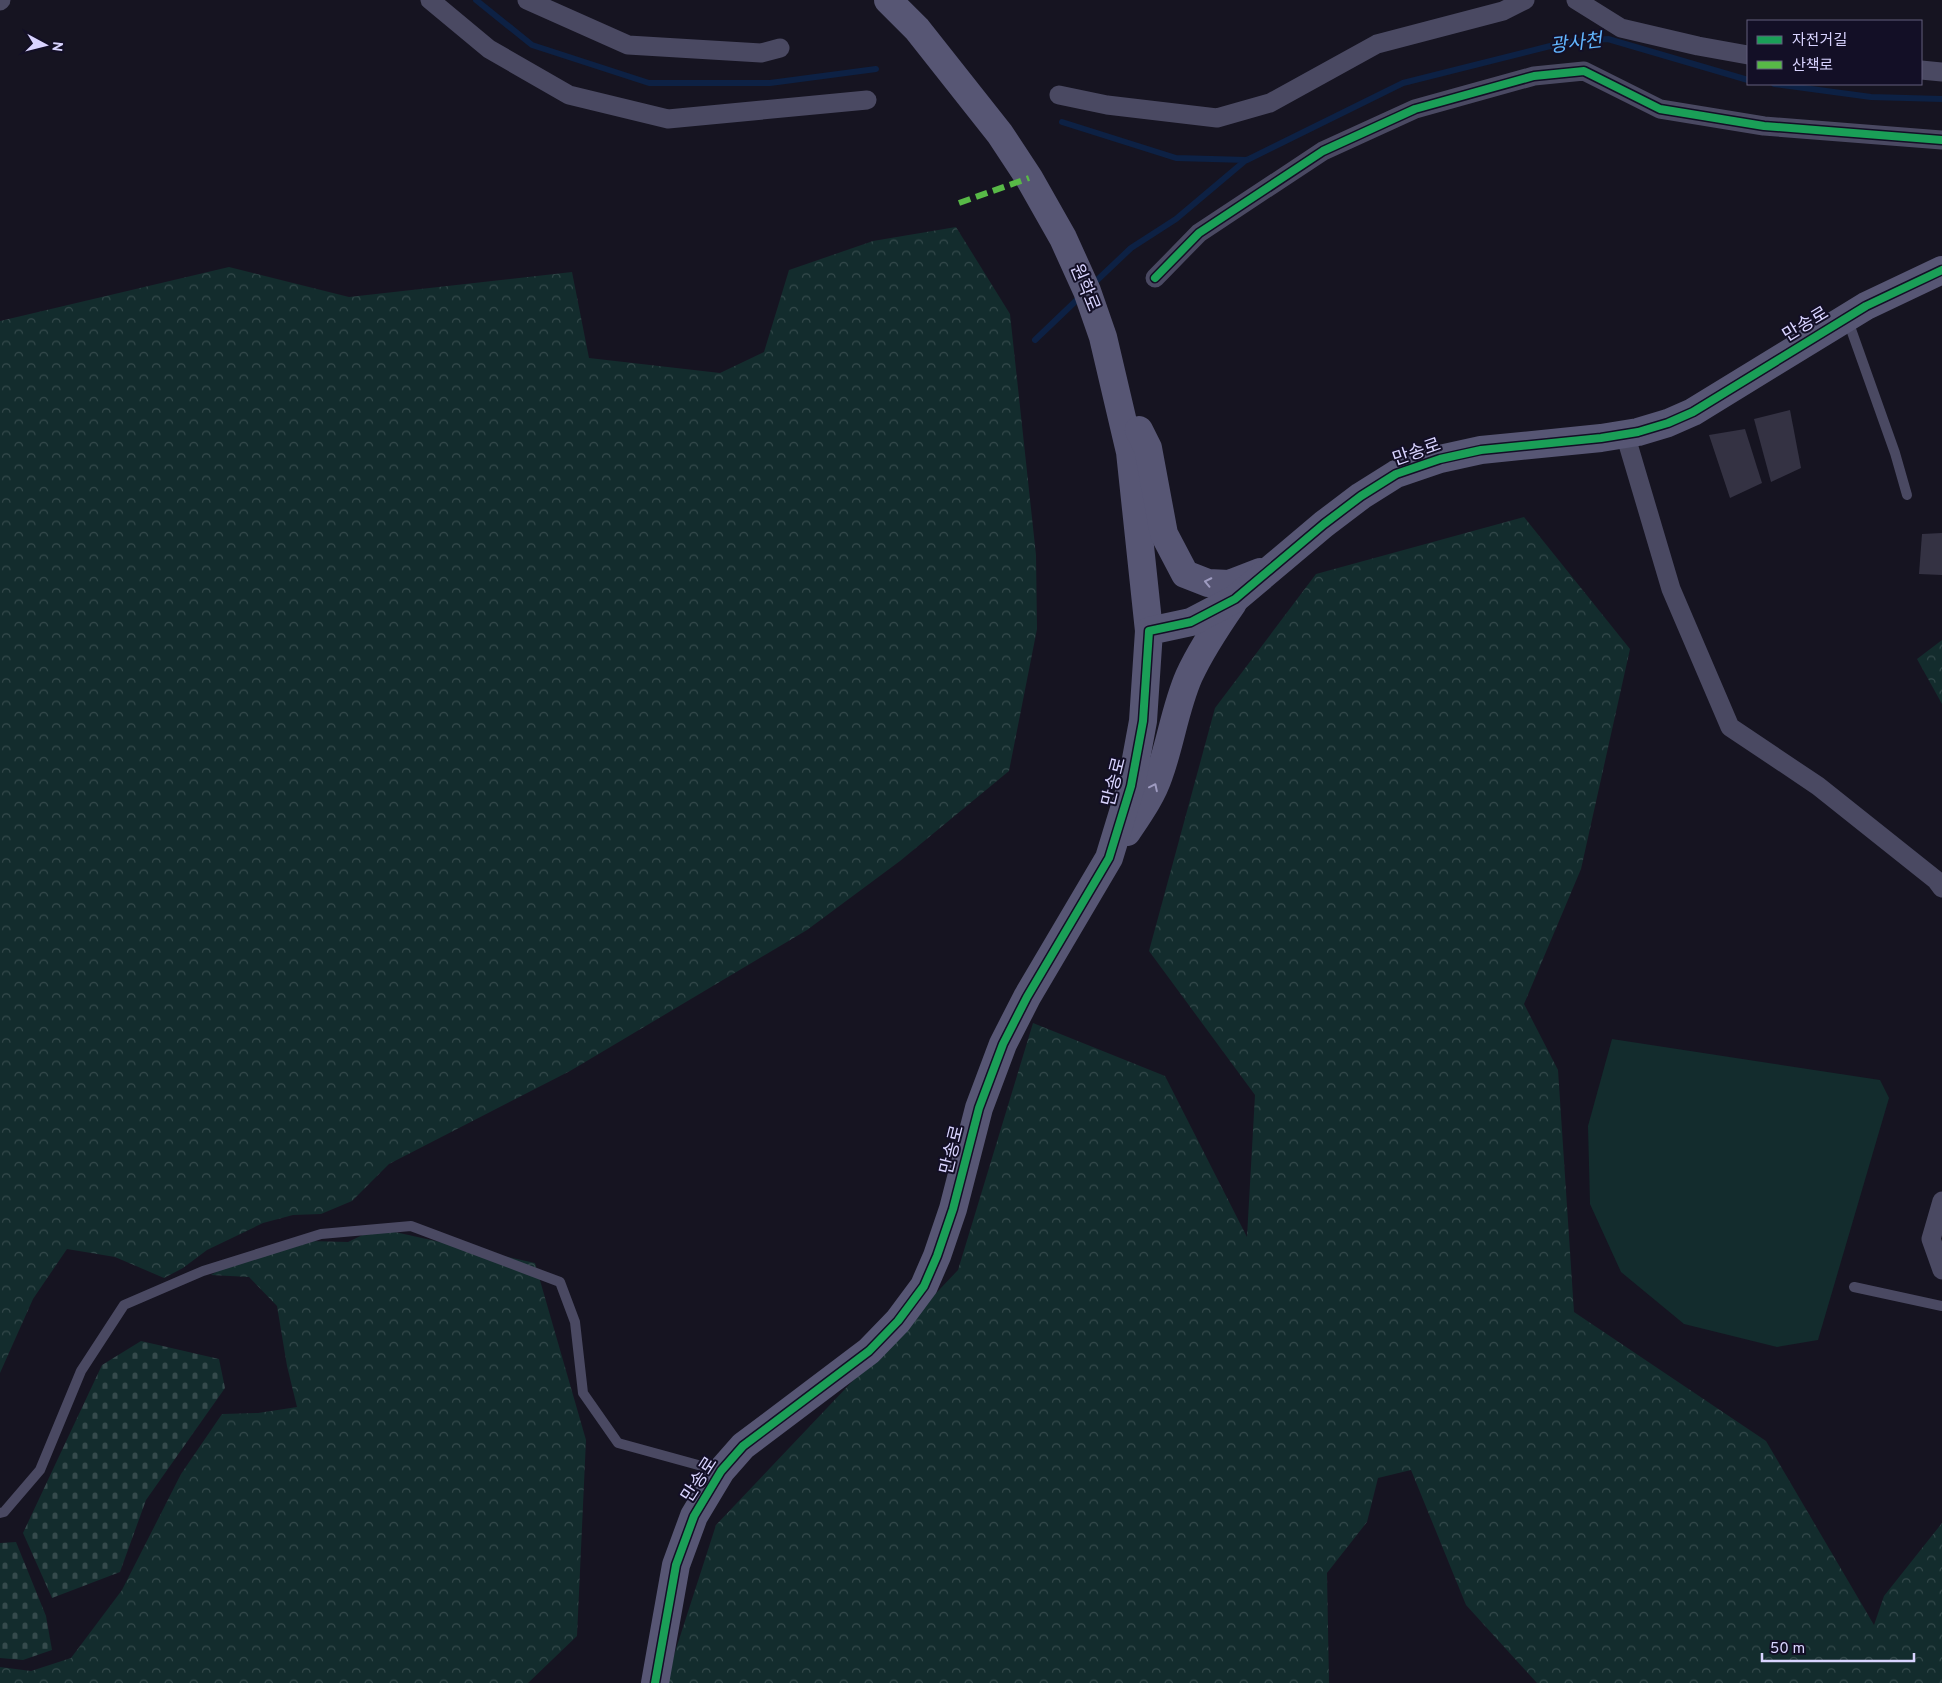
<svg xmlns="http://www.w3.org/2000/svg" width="1942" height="1683" font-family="Overpass,'Noto Sans KR',sans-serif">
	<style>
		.forest { fill: url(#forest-crowns) }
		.cemetery { fill: url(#cemetery-stones) }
		.garden { fill: #132c2d }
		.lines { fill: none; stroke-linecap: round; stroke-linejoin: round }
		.stream { stroke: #0d2144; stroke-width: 6 }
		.building { fill: #343243 }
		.lane { stroke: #4a4962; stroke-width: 10 }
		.street { stroke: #4a4962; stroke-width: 19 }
		.secondary { stroke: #575674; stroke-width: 28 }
		.quiet { stroke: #58b947; stroke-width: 6; stroke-dasharray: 12 6; stroke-linecap: butt }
		.cycleway-casing { stroke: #130f26; stroke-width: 11 }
		.cycleway { stroke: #1a9f57; stroke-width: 8 }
		.oneway { stroke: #9e9bc0 }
		.labels { text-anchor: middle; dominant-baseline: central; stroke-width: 4; stroke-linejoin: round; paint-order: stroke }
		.street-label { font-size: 18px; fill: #d9d4ff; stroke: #130f26 }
		.water-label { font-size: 19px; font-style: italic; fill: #62b6ff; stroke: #130f26 }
	</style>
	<defs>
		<pattern id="forest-crowns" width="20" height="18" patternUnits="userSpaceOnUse" patternTransform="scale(1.25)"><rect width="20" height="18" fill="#132c2d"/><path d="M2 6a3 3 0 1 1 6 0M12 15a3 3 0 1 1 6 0" fill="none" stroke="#354a4c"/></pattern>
		<pattern id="cemetery-stones" width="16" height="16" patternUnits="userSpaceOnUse" patternTransform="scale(1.25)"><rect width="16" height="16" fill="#132c2d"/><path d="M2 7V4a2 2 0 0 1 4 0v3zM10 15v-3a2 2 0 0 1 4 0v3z" fill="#354a4c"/></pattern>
	</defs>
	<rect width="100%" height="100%" fill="#161421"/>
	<g class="forest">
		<path d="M 956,227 L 1010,314 L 1036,555 L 1037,629 L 1009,771 L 900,861 L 807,930 L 570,1071 L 389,1164 L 352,1201 L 321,1214 L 293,1215 L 263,1223 L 207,1250 L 183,1268 L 164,1278 L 115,1257 L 67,1249 L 33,1299 L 0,1373 L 0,321 L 229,267 L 349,297 L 572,272 L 589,358 L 720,373 L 764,352 L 789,270 L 873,241 Z"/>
		<path d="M 1524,517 L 1630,649 L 1581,869 L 1524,1004 L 1558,1070 L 1574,1312 L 1766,1441 L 1874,1625 L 1884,1596 L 1942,1523 L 1942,1683 L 1537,1683 L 1466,1605 L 1411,1470 L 1378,1478 L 1367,1522 L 1327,1573 L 1329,1683 L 665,1683 L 716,1525 L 958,1270 L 1033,1023 L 1165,1076 L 1247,1237 L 1255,1095 L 1149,951 L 1215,708 L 1316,574 Z"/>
		<path d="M 1942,640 L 1942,704 L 1917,659 Z"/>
		<path d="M 377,1228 L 535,1263 L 586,1440 L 577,1636 L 528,1683 L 0,1683 L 0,1667 L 31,1671 L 71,1658 L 122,1590 L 181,1474 L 222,1414 L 258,1413 L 297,1407 L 287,1366 L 277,1306 L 249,1277 L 211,1275 L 241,1256 L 308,1241 L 348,1242 Z"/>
	</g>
	<g class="cemetery">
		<path d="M 141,1341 L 219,1359 L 225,1388 L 146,1500 L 120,1572 L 52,1598 L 23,1533 L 102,1365 Z"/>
		<path d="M 16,1542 L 46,1616 L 52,1650 L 23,1660 L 0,1658 L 0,1543 Z"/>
	</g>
	<path class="garden" d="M 1612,1039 L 1880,1080 L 1889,1098 L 1818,1340 L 1777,1347 L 1684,1324 L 1621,1272 L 1590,1204 L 1588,1126 Z"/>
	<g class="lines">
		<g class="stream">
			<path d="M 476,0 L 532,45 L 649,83 L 770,83 L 876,69"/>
			<path d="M 1774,84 L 1871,97 L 1942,99"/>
			<path d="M 1062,122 L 1176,158 L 1247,160 L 1403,83 L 1566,42 L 1608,39 L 1748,80"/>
			<path d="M 1092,285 L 1131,248 L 1176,219 L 1246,160"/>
			<path d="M 1035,340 L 1081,296"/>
		</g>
	</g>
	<g class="building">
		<path d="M 1790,410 L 1801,468 L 1771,482 L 1754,419 Z"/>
		<path d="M 1745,429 L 1762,483 L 1730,498 L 1709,435 Z"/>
		<path d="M 1942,533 L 1942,575 L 1919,574 L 1922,534 Z"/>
	</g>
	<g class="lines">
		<g class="lane">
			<path d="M 1847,318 L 1895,453 L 1907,495"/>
			<path d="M 1854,1287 L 1942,1306"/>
			<path d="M 0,1513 L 4,1512 L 40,1470 L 81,1371 L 124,1305 L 203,1271 L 321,1234 L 411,1226 L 560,1282 L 575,1322 L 583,1393 L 618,1443 L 720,1471"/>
		</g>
		<g class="street">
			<path d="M 430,0 L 489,49 L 569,95 L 668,119 L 867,100"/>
			<path d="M 527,0 L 628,45 L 761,53 L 780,48"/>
			<path d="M 1576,0 L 1621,28 L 1698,46 L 1748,55"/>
			<path d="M 0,1 L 1,0"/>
			<path d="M 1921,70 L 1942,72"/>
			<path d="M 1059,95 L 1107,105 L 1217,118 L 1270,103 L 1377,44 L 1503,11 L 1525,0"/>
			<path d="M 1155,278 L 1199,233 L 1323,151 L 1415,109 L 1534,76 L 1584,71 L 1660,109 L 1764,126 L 1942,140"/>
			<path d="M 1625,434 L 1671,589 L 1730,727 L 1818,786 L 1936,880 L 1942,888"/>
			<path d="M 1942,1201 L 1931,1239 L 1942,1270"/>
		</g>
		<g class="secondary">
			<path d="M 888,0 L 917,29 L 1000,134 L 1029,178 L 1063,238 L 1087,291 L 1103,337 L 1130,452 L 1149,631"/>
			<path d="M 1139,430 L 1148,448 L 1164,534 L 1185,574 L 1208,583 L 1229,584 L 1260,572"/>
			<path d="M 1127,832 C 1139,814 1152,796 1159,775 C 1171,742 1175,708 1189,676 C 1201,650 1217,626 1233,603"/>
			<path d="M 655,1683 L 676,1565 L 694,1516 L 721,1471 L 743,1446 L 869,1351 L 898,1321 L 924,1286 L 937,1256 L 953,1209 L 979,1108 L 1003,1044 L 1027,997 L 1109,858 L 1131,786 L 1143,721 L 1149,631 L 1191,622 L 1235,599 L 1324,524 L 1361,496 L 1396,474 L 1440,459 L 1481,450 L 1601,438 L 1638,432 L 1668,423 L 1693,412 L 1866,306 L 1942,270"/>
		</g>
		<path class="quiet" d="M 959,203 L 1029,178"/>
		<defs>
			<g id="cycleway">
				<path d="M 1155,278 L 1199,233 L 1323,151 L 1415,109 L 1534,76 L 1584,71 L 1660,109 L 1764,126 L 1942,140"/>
				<path d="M 655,1683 L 676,1565 L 694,1516 L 721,1471 L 743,1446 L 869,1351 L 898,1321 L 924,1286 L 937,1256 L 953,1209 L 979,1108 L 1003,1044 L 1027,997 L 1109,858 L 1131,786 L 1143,721 L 1149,631 L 1191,622 L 1235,599 L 1324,524 L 1361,496 L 1396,474 L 1440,459 L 1481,450 L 1601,438 L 1638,432 L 1668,423 L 1693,412 L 1866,306 L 1942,270"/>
			</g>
		</defs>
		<use href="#cycleway" class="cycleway-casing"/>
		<use href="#cycleway" class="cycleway"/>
	</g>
	<defs><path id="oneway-chevron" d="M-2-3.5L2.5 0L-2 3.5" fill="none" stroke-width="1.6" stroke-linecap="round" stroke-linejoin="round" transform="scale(1.25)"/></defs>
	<g class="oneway">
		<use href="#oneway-chevron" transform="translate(1208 582) rotate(-168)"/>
		<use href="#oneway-chevron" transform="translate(1154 787) rotate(-64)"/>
	</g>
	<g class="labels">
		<g class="street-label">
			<text transform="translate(1084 288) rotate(68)">원학로</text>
			<text transform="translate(1806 325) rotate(-31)">만송로</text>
			<text transform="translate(1417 453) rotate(-19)">만송로</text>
			<text transform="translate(1115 782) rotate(-76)">만송로</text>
			<text transform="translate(953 1150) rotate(-76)">만송로</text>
			<text transform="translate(700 1480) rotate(-57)">만송로</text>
		</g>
		<g class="water-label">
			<text transform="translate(1576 44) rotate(-7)">광사천</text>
		</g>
	</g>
	<rect x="1747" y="20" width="175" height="65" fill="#130f26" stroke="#625e7d"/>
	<rect x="1757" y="36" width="25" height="8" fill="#1a9f57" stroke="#625e7d"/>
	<text x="1792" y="45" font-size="15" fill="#d9d4ff">자전거길</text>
	<rect x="1757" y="61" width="25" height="8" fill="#58b947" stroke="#625e7d"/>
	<text x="1792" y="70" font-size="15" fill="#d9d4ff">산책로</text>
	<g transform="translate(45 45) rotate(97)" stroke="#130f26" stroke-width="4" paint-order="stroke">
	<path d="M0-4L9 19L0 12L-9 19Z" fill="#d9d4ff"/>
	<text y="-8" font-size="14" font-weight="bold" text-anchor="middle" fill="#d9d4ff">N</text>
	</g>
	<path d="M1762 1653v8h152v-8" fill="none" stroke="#d9d4ff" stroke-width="2.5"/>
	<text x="1770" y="1653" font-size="15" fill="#d9d4ff" stroke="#130f26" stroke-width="4" paint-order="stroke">50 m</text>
</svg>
